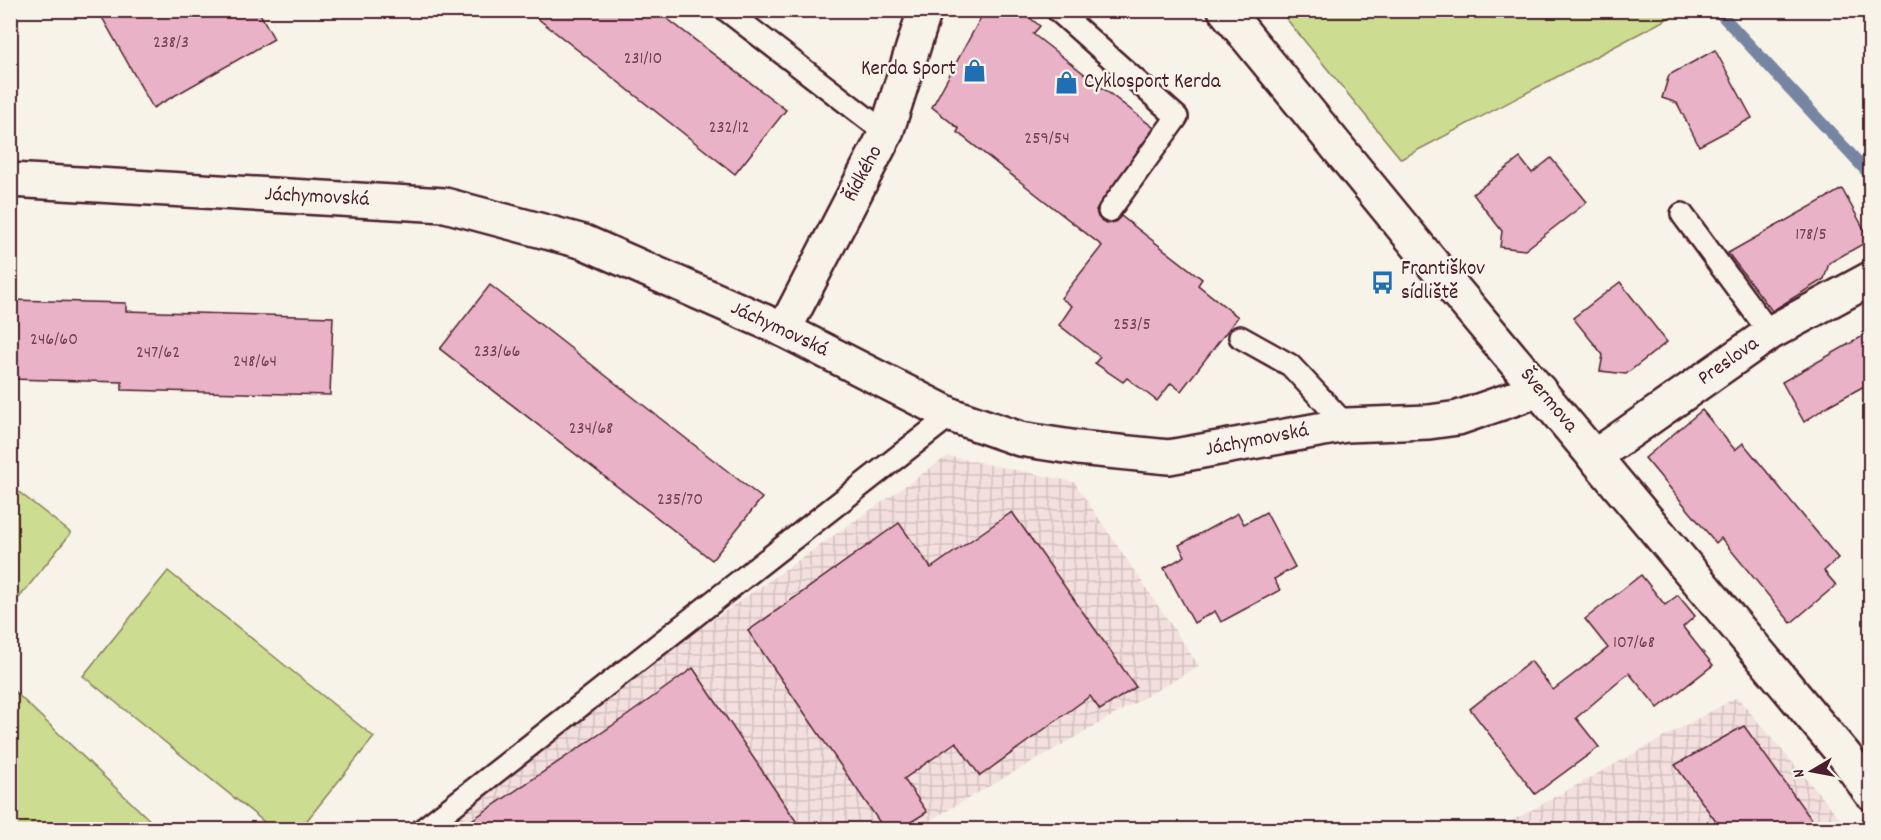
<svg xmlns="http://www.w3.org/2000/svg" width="1881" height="840" font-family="Dekko,sans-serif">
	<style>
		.industrial { fill: url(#industrial-grid) }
		.green { fill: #ccdc90; stroke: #8b7e5e; stroke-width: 1.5 }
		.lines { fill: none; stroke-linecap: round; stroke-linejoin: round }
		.stream { stroke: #7686a2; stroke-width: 12 }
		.building { fill: #eab2c7; stroke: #4a1f2b; stroke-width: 1.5 }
		.lane-casing { stroke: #4a1f2b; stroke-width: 26 }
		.street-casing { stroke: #4a1f2b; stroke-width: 38 }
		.secondary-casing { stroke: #4a1f2b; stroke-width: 38 }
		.lane { stroke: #f7f3e8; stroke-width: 21 }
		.street { stroke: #f7f3e8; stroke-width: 33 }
		.secondary { stroke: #f7f3e8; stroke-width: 33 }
		.labels { text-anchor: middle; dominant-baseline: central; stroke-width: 5; stroke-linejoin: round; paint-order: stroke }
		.number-label { font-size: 18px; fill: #724452 }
		.poi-label { font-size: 21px; fill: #4a1f2b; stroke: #f7f3e8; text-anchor: start }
		.street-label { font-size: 21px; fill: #4a1f2b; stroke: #f7f3e8 }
	</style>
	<defs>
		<pattern id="industrial-grid" width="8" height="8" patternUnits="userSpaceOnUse" patternTransform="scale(1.5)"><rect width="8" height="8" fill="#f3e0de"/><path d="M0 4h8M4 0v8" fill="none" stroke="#d2c0bf"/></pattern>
	</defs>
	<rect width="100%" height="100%" fill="#f7f3e8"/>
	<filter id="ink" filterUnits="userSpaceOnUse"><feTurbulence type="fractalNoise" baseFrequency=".0167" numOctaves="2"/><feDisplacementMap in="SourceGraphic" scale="12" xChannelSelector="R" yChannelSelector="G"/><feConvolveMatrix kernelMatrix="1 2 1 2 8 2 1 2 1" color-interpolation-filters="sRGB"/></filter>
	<g filter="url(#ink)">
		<g class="industrial">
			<path d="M 948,456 L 1074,482 L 1199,666 L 915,829 L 411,830 Z"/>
			<path d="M 1737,697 L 1849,829 L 1495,830 Z"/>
		</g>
		<g class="green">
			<path d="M 1280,11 L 1682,11 L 1401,159 Z"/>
			<path d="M 10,485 L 71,533 L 19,598 L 11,591 Z"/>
			<path d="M 168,571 L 374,737 L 300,829 L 273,829 L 83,676 Z"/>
			<path d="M 10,688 L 11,688 L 159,829 L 11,829 Z"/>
		</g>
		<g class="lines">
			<path class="stream" d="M 1717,10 L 1870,175"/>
		</g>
		<g class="building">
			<path d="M 98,10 L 258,10 L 274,39 L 153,108 Z"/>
			<path d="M 527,10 L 656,10 L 786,110 L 735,174 Z"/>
			<path d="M 985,10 L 1020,10 L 1040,26 L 1033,34 L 1154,128 L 1096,210 L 1098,217 L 1107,224 L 1115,222 L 1121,216 L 1202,279 L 1198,285 L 1238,317 L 1181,391 L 1171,383 L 1157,401 L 1127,378 L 1123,382 L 1095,363 L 1100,357 L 1059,325 L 1072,306 L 1061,298 L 1102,246 L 957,132 L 959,129 L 932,107 Z"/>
			<path d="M 1715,50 L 1752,118 L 1699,146 L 1677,103 L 1662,98 L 1669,75 Z"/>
			<path d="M 1520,158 L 1532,173 L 1551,158 L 1587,202 L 1525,250 L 1500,247 L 1502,231 L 1473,194 Z"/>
			<path d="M 1842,189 L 1870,240 L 1829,263 L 1824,279 L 1772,311 L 1728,253 Z"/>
			<path d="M 1620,282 L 1667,342 L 1626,374 L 1600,371 L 1603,355 L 1573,318 Z"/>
			<path d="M 490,285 L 762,498 L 712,560 L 440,349 Z"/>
			<path d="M 10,300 L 126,303 L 126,311 L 333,317 L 330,395 L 122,390 L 122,382 L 10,379 Z"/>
			<path d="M 1870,332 L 1870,383 L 1831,404 L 1804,422 L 1782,382 Z"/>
			<path d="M 1702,410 L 1735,450 L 1743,443 L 1838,558 L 1824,571 L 1836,585 L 1791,623 L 1721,538 L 1716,543 L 1645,458 Z"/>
			<path d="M 1012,512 L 1136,687 L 1100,710 L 1090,696 L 980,776 L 956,742 L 904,779 L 927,812 L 898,830 L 885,830 L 748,631 L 899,523 L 931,568 Z"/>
			<path d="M 1266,512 L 1295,567 L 1274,579 L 1280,590 L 1221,622 L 1215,611 L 1194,623 L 1164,568 L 1185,556 L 1179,545 L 1238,513 L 1244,524 Z"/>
			<path d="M 1641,575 L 1665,605 L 1678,595 L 1695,616 L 1683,627 L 1713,665 L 1658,708 L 1629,673 L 1576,718 L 1599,747 L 1535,794 L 1470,709 L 1531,661 L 1553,690 L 1608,648 L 1585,619 Z"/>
			<path d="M 693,668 L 802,830 L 457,830 L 628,715 Z"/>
			<path d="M 1744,726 L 1819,830 L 1722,830 L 1675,765 Z"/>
		</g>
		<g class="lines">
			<defs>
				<g id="lane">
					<path d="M 726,10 L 886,133"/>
					<path d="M 1057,10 L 1177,117 L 1109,211"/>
					<path d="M 1682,214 L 1770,333"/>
					<path d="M 1240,337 L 1290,365 L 1346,425"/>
					<path d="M 422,830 L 951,415"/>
				</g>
				<g id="street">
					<path d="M 10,180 L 445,205 L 584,242 L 784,330 L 951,415 L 1020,439 L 1078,448 L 1169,457 L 1346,425 L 1429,422 L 1458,418 L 1539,390"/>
					<path d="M 784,330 L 886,133 L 925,10"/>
					<path d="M 1594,457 L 1770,333 L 1870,279"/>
				</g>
				<path id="secondary" d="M 1225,10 L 1428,258 L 1845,756 L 1870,792"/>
			</defs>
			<use href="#lane" class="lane-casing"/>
			<use href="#street" class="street-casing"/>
			<use href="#secondary" class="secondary-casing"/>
			<use href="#lane" class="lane"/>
			<use href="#street" class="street"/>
			<use href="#secondary" class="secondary"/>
		</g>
	</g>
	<defs>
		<symbol id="shop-bare" viewBox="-9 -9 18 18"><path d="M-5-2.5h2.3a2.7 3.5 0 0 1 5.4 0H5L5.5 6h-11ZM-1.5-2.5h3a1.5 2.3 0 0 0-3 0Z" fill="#1f6fb2" stroke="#f7f3e8" stroke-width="2.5" paint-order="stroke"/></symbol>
		<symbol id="bus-bare" viewBox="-9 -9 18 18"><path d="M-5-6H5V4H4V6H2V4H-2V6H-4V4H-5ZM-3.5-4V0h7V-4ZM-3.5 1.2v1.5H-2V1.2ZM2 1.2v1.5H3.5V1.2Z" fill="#1f6fb2" stroke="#f7f3e8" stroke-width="2.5" paint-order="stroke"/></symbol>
	</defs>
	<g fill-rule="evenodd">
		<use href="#shop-bare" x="958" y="54" width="33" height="33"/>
		<use href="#shop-bare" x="1050" y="66" width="33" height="33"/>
		<use href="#bus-bare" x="1366" y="266" width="33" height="33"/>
	</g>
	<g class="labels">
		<g class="number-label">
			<text x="171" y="43">238/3</text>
			<text x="643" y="59">231/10</text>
			<text x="729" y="128">232/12</text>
			<text x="1047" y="139">259/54</text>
			<text x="1811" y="235">178/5</text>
			<text x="1132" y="325">253/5</text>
			<text x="54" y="340">246/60</text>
			<text x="497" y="352">233/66</text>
			<text x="158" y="353">247/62</text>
			<text x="255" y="362">248/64</text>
			<text x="591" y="429">234/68</text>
			<text x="680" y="500">235/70</text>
			<text x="1634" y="643">107/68</text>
		</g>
		<g class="poi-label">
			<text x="956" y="70" text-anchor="end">Kerda Sport</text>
			<text x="1084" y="83">Cyklosport Kerda</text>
			<text x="1401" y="270">Františkov<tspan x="1401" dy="24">sídliště</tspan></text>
		</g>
		<g class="street-label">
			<text transform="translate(864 174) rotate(-62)">Řídkého</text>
			<text transform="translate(317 198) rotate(3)">Jáchymovská</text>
			<text transform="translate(779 330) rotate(25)">Jáchymovská</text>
			<text transform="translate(1729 362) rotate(-35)">Preslova</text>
			<text transform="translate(1548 401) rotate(50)">Švermova</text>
			<text transform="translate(1257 441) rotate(-11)">Jáchymovská</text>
		</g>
	</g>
	<rect width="1881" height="840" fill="none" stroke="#f7f3e8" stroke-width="36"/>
	<rect x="18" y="18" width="1845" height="804" fill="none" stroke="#4a1f2b" stroke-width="2" filter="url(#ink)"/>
	<g transform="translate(1812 771) rotate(260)" stroke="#f7f3e8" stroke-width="4.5" paint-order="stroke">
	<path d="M0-4.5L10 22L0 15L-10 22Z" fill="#4a1f2b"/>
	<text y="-9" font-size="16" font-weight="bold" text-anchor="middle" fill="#4a1f2b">N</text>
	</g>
</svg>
